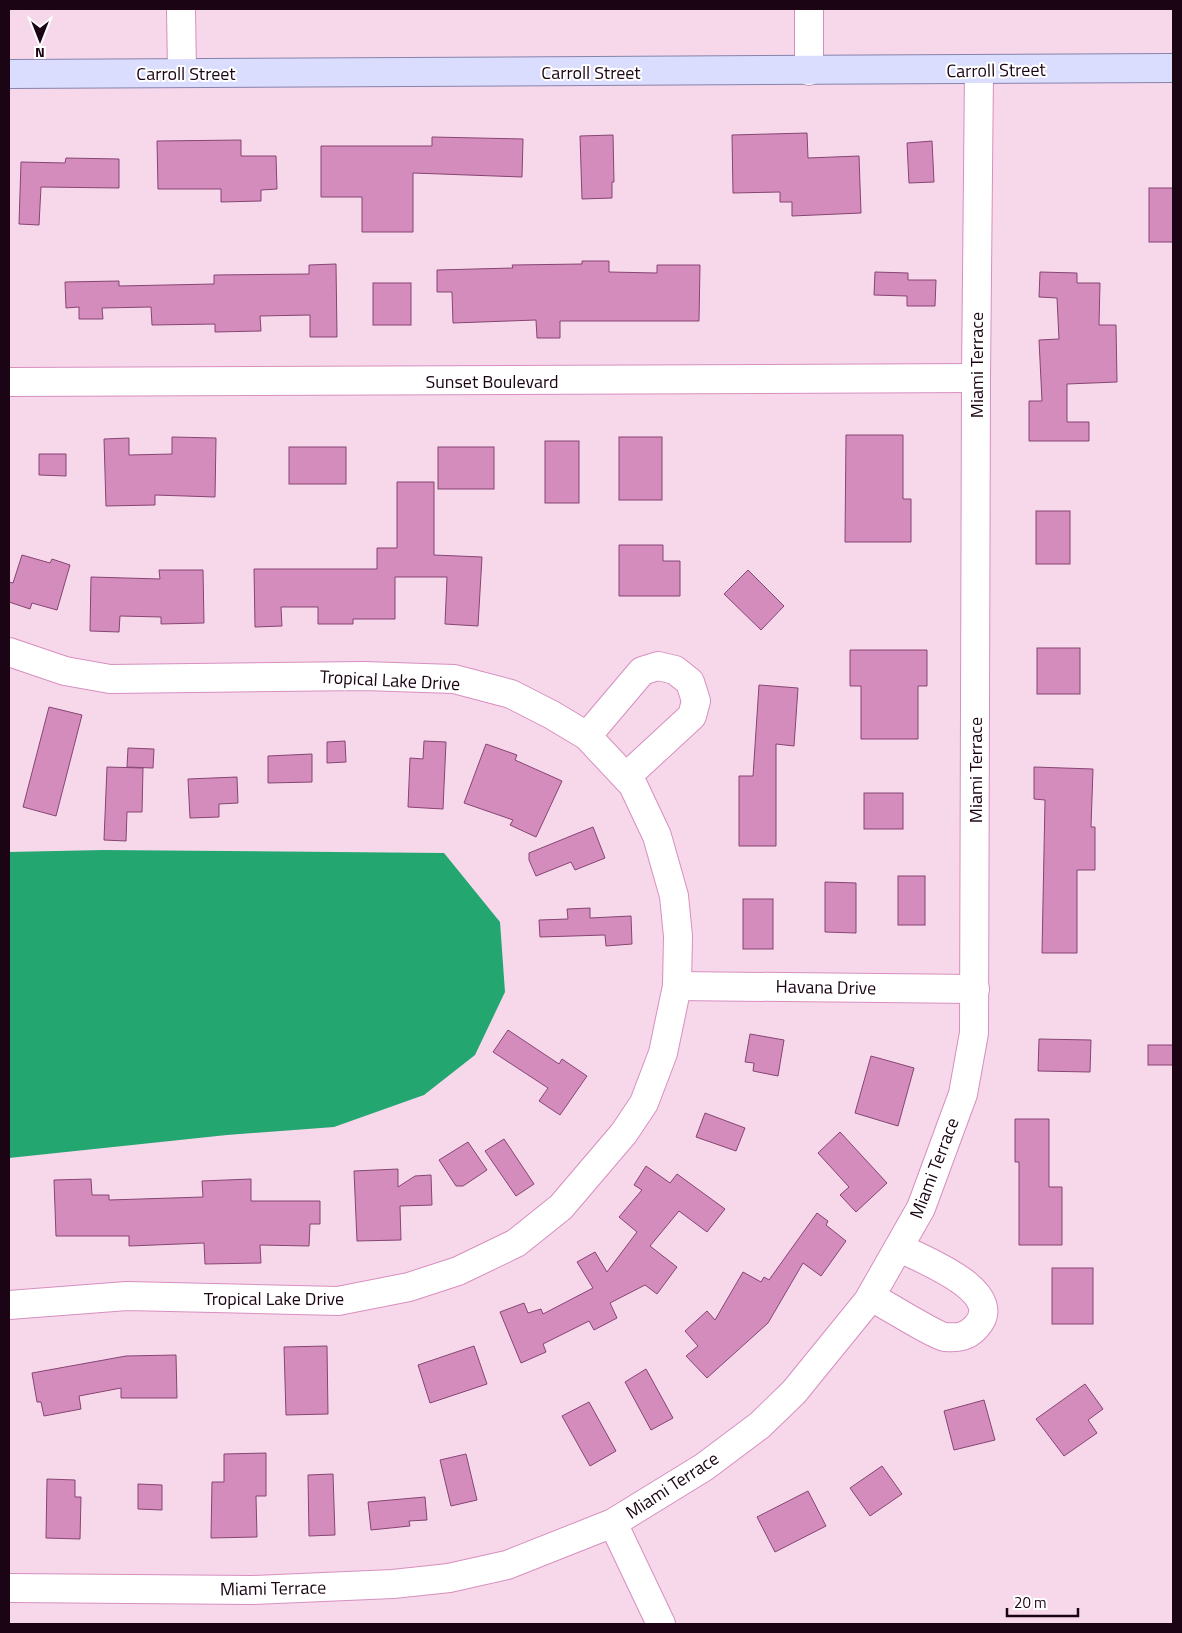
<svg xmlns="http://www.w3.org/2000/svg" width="1182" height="1633" font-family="'Titillium Web',sans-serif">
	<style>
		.water { fill: #24a671 }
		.building { fill: #d48cbc; stroke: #864572 }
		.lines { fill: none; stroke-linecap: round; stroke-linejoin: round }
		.minor-casing { stroke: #d78fbf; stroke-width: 30 }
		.major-casing { stroke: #8783ab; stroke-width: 30 }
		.minor { stroke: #fff; stroke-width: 28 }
		.major { stroke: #daddfd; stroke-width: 28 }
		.labels { text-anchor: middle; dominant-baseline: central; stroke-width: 4; stroke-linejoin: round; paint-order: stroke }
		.street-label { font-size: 18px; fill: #1b0414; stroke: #fff }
	</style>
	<rect width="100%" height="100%" fill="#f7d8eb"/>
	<path class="water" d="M 103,850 L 444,853 L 500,922 L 505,992 L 475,1055 L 424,1095 L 334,1127 L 227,1135 L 9,1158 L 9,852 Z"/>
	<g class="building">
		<path d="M 807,133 L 808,158 L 859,156 L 861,213 L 792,216 L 792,202 L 780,202 L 780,192 L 733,193 L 732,135 Z"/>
		<path d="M 613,135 L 614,182 L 612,182 L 612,198 L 582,199 L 580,136 Z"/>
		<path d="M 432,137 L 523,139 L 522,177 L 413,173 L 413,232 L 362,232 L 362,197 L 321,197 L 321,146 L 432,146 Z"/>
		<path d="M 241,140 L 241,156 L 276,156 L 277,189 L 261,190 L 261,201 L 221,202 L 221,189 L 158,189 L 157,141 Z"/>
		<path d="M 932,141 L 934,182 L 909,183 L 907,143 Z"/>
		<path d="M 66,158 L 119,159 L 119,188 L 41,187 L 39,225 L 19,224 L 21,162 L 65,163 Z"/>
		<rect x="1149" y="188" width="24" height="54"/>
		<path d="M 582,261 L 609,261 L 609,272 L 657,273 L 657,265 L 700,265 L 699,321 L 560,321 L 560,338 L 537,338 L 536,320 L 453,323 L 452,292 L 437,292 L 437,270 L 513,268 L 512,265 L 582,264 Z"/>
		<path d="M 336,264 L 337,337 L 310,337 L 310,315 L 260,316 L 261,331 L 215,332 L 215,324 L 152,325 L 151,307 L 102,308 L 103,319 L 79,319 L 79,307 L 66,308 L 65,282 L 119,281 L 119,286 L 214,284 L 214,275 L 309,274 L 309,265 Z"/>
		<path d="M 875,272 L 908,273 L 908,280 L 936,280 L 935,306 L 907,306 L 907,296 L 874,295 Z"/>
		<path d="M 1040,272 L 1077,273 L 1077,283 L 1100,283 L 1099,325 L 1116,325 L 1117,382 L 1067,384 L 1067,422 L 1089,422 L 1089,441 L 1029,441 L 1029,401 L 1042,401 L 1039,340 L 1059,339 L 1057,298 L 1039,297 Z"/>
		<rect x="373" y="283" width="38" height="42"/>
		<path d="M 846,435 L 903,435 L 903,499 L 911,499 L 911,542 L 845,542 Z"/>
		<path d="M 172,437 L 216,438 L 215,497 L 155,495 L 155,505 L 106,506 L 104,439 L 129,438 L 129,455 L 172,454 Z"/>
		<rect x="619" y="437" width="43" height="63"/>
		<rect x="545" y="441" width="34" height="62"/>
		<rect x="289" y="447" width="57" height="37"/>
		<rect x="438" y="447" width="56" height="42"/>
		<path d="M 39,454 L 66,454 L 66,476 L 39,475 Z"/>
		<path d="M 397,482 L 434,482 L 434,555 L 482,557 L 478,626 L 445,624 L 447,577 L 395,577 L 395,619 L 353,619 L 353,624 L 318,624 L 318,607 L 281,607 L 282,626 L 255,627 L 254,569 L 377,569 L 377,548 L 397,548 Z"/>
		<rect x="1036" y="511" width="34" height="53"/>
		<path d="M 619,545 L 663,545 L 663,561 L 680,561 L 680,596 L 619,596 Z"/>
		<path d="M 22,555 L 50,563 L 52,559 L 70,565 L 57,610 L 32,603 L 30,609 L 9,602 L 9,582 L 13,583 Z"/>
		<path d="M 159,570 L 203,570 L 204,623 L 161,624 L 161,617 L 120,616 L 119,632 L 90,631 L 91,577 L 160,579 Z"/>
		<path d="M 748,570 L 784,606 L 761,630 L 724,594 Z"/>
		<rect x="1037" y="648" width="43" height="46"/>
		<path d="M 850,650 L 927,650 L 927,686 L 918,686 L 918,739 L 861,739 L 861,686 L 850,686 Z"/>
		<path d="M 759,685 L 798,688 L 794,746 L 776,744 L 776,846 L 739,846 L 739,776 L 753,776 Z"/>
		<path d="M 49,707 L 82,715 L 56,816 L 23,807 Z"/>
		<path d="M 345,741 L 346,762 L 327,763 L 327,742 Z"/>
		<path d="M 424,741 L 446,742 L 443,809 L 408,807 L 410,758 L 423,759 Z"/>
		<path d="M 486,744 L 517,755 L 515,760 L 562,781 L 536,837 L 510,825 L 513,820 L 464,803 Z"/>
		<path d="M 128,748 L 154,749 L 153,768 L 127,767 Z"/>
		<path d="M 312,754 L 312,782 L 268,783 L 268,756 Z"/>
		<path d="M 107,767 L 143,768 L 142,812 L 127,812 L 126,841 L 104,840 Z"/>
		<path d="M 1034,767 L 1093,769 L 1091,827 L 1095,827 L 1095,870 L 1077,870 L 1077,953 L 1042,953 L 1045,800 L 1034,799 Z"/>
		<path d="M 237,777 L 238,803 L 219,804 L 219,817 L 190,818 L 188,779 Z"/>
		<rect x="864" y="793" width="39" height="36"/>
		<path d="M 593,827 L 605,858 L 575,870 L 571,862 L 536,876 L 529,860 L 529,853 Z"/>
		<rect x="898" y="876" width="27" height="49"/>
		<path d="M 825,882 L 856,883 L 856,933 L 825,932 Z"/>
		<rect x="743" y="899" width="30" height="50"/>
		<path d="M 590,908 L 590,918 L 631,916 L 632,944 L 606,946 L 605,935 L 540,937 L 539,920 L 568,919 L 567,909 Z"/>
		<path d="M 508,1030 L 559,1064 L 562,1059 L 587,1076 L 560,1115 L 539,1101 L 548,1088 L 493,1052 Z"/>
		<path d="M 750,1034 L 784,1040 L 778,1076 L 753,1071 L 754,1063 L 745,1062 Z"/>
		<path d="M 1039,1039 L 1091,1040 L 1090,1072 L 1038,1071 Z"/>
		<rect x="1148" y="1045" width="25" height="20"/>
		<path d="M 871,1056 L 914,1068 L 898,1126 L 855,1113 Z"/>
		<path d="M 705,1113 L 745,1128 L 736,1151 L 696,1137 Z"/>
		<path d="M 1015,1119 L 1049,1119 L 1049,1187 L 1062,1187 L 1062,1245 L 1019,1245 L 1019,1162 L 1015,1162 Z"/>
		<path d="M 840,1132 L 887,1183 L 856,1212 L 840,1195 L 849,1187 L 818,1153 Z"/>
		<path d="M 504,1139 L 534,1184 L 516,1196 L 485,1151 Z"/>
		<path d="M 468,1142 L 487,1170 L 463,1186 L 456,1186 L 439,1160 Z"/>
		<path d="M 646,1166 L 670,1183 L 677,1174 L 725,1209 L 707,1232 L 679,1211 L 650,1246 L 677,1267 L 657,1294 L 645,1285 L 610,1303 L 617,1318 L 594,1330 L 589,1321 L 543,1344 L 546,1352 L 521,1363 L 500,1312 L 524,1303 L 528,1313 L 541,1309 L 543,1314 L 593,1288 L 577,1262 L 595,1252 L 607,1272 L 637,1232 L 619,1217 L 642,1190 L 634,1185 Z"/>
		<path d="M 398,1169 L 398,1187 L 415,1176 L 431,1175 L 432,1205 L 400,1206 L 401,1240 L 357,1241 L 354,1171 Z"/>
		<path d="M 91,1179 L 92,1195 L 109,1195 L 109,1200 L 203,1197 L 202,1181 L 251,1179 L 251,1201 L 320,1201 L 320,1224 L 310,1224 L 309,1246 L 260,1245 L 261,1263 L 205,1264 L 204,1243 L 129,1246 L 129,1236 L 56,1236 L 54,1180 Z"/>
		<path d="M 817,1213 L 828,1221 L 826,1225 L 846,1241 L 821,1276 L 803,1263 L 768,1323 L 707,1378 L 686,1356 L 698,1346 L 685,1331 L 707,1311 L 715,1320 L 743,1272 L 761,1282 L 764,1277 L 769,1280 Z"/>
		<rect x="1052" y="1268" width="41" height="56"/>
		<path d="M 327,1346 L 328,1414 L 286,1415 L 284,1347 Z"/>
		<path d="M 474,1346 L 487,1384 L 430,1403 L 418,1365 Z"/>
		<path d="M 176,1355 L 177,1398 L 121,1398 L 121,1388 L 79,1396 L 81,1409 L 44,1416 L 41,1402 L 37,1402 L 32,1373 L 126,1356 Z"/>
		<path d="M 646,1369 L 673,1418 L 651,1430 L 625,1382 Z"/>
		<path d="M 1085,1384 L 1103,1409 L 1088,1420 L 1097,1433 L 1064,1456 L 1036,1419 Z"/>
		<path d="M 984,1400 L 995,1440 L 954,1450 L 944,1411 Z"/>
		<path d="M 589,1402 L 616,1451 L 590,1466 L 562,1416 Z"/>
		<path d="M 266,1453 L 266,1496 L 256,1496 L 257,1537 L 211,1538 L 212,1482 L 224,1482 L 224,1454 Z"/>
		<path d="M 466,1454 L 477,1500 L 451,1506 L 440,1460 Z"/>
		<path d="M 882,1466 L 902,1494 L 870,1516 L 850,1488 Z"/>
		<path d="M 333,1474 L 335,1535 L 309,1536 L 308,1475 Z"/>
		<path d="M 47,1479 L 75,1480 L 75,1497 L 81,1497 L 80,1539 L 46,1538 Z"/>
		<path d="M 138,1484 L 162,1485 L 162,1510 L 138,1509 Z"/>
		<path d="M 808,1491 L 826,1526 L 775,1552 L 757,1517 Z"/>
		<path d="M 425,1497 L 427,1520 L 409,1521 L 410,1526 L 371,1530 L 368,1502 Z"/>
	</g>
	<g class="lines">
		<defs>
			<g id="minor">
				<path d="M 181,9 L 182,73"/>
				<path d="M 809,9 L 809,71"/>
				<path d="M 9,382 L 976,378"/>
				<path d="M 9,652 L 65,671 L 110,679 L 364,676 L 454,679 L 511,694 L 552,715 L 587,736 L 633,785 L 657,836 L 674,896 L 678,936 L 677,986 L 663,1053 L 644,1103 L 624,1133 L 561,1207 L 516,1243 L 458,1271 L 409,1287 L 338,1301 L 127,1296 L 9,1305"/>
				<path d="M 587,736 L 642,671 L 658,666 L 675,670 L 690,682 L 696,701 L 692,716 L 626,777"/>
				<path d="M 677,986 L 975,989"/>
				<path d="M 871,1297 C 885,1304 934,1335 945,1337 C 958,1338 967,1337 976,1327 C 1009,1292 921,1259 900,1248"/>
				<path d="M 613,1523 L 661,1624"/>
				<path d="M 9,1588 L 252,1590 L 393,1584 L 449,1578 L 507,1565 L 613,1523 L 704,1467 L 760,1425 L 794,1392 L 868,1301 L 921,1208 L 963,1094 L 974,1033 L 976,378 L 979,70"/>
			</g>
			<path id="major" d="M 9,74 L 1173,68"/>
		</defs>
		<use href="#minor" class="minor-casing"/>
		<use href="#major" class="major-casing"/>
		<use href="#minor" class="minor"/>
		<use href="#major" class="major"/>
	</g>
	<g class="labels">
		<g class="street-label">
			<text transform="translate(996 70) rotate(-1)">Carroll Street</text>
			<text x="591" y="72">Carroll Street</text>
			<text x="186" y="73">Carroll Street</text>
			<text transform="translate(976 365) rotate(-90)">Miami Terrace</text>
			<text x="492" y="381">Sunset Boulevard</text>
			<text transform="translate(390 680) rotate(3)">Tropical Lake Drive</text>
			<text transform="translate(975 770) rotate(-90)">Miami Terrace</text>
			<text transform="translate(826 987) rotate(1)">Havana Drive</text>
			<text transform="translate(934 1168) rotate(-69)">Miami Terrace</text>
			<text x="274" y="1298">Tropical Lake Drive</text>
			<text transform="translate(672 1485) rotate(-33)">Miami Terrace</text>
			<text transform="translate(273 1588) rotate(-1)">Miami Terrace</text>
		</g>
	</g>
	<rect width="1182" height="1633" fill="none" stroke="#1b0414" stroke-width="20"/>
	<g transform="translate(40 40) rotate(180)" stroke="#ffffff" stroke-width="4" paint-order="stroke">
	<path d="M0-4L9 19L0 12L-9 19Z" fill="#1b0414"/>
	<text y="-8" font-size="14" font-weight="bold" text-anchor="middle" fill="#1b0414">N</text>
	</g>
	<path d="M1007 1608v8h71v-8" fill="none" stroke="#1b0414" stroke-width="2.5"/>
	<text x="1014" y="1608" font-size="15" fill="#1b0414" stroke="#ffffff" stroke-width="4" paint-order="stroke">20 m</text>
</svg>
